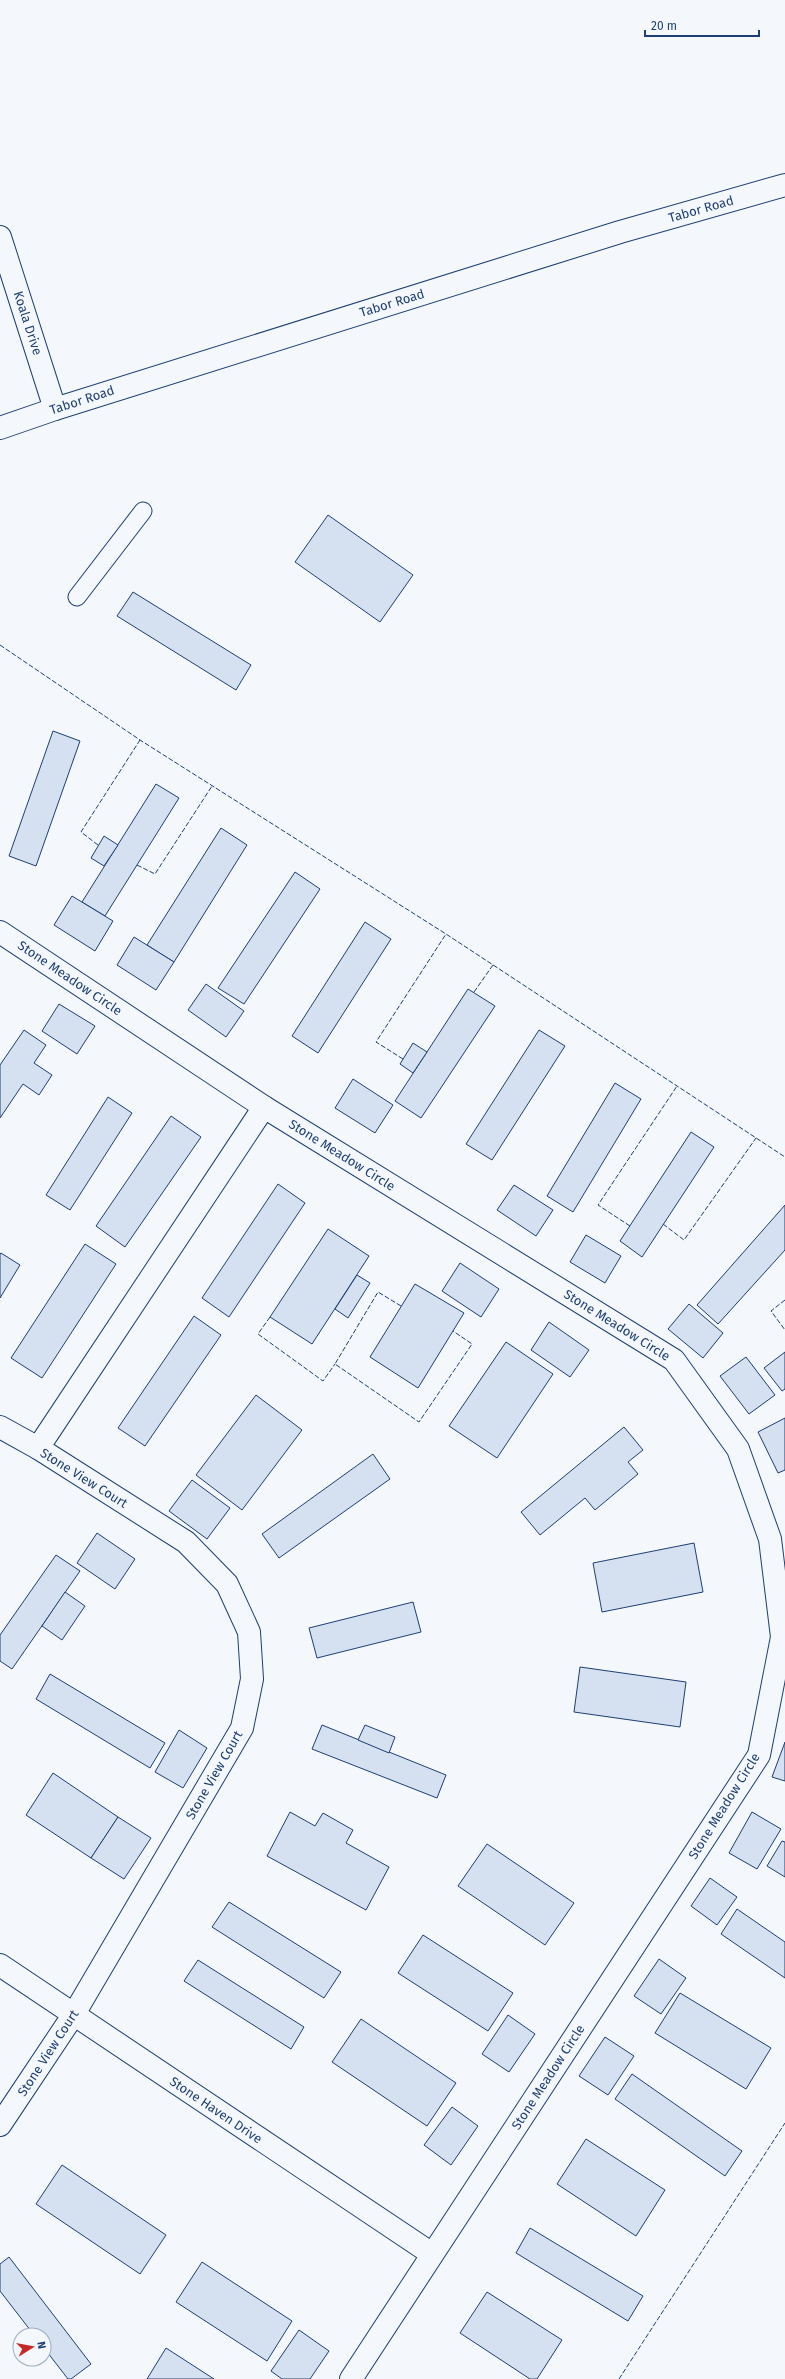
<svg xmlns="http://www.w3.org/2000/svg" width="785" height="2379" font-family="'Fira Sans',sans-serif">
	<style>
		.building { fill: #d5e0f0; stroke: #1d3f73 }
		.lines { fill: none; stroke-linecap: round; stroke-linejoin: round }
		.service-casing { stroke: #1d3f73; stroke-width: 19 }
		.minor-casing { stroke: #1d3f73; stroke-width: 24 }
		.tertiary-casing { stroke: #1d3f73; stroke-width: 24 }
		.service { stroke: #f4f7fb; stroke-width: 17 }
		.minor { stroke: #f4f7fb; stroke-width: 22 }
		.tertiary { stroke: #f4f7fb; stroke-width: 22 }
		.fence { stroke: #1d3f73; stroke-width: 1; stroke-dasharray: 5 2; stroke-linecap: butt }
		.labels { text-anchor: middle; dominant-baseline: central; stroke-width: 3; stroke-linejoin: round; paint-order: stroke }
		.street-label { font-size: 13px; fill: #1d3f73; stroke: #f4f7fb }
	</style>
	<rect width="100%" height="100%" fill="#f4f7fb"/>
	<g class="building">
		<path d="M 328,515 L 413,575 L 380,622 L 295,562 Z"/>
		<path d="M 133,592 L 251,665 L 236,690 L 117,616 Z"/>
		<path d="M 53,731 L 80,741 L 36,866 L 9,856 Z"/>
		<path d="M 156,784 L 179,798 L 105,916 L 82,902 Z"/>
		<path d="M 221,828 L 247,845 L 174,962 L 147,945 Z"/>
		<path d="M 104,836 L 118,845 L 104,866 L 91,858 Z"/>
		<path d="M 295,872 L 320,889 L 244,1004 L 218,988 Z"/>
		<path d="M 72,896 L 113,921 L 95,951 L 54,925 Z"/>
		<path d="M 365,922 L 391,939 L 318,1053 L 292,1036 Z"/>
		<path d="M 134,937 L 174,962 L 156,990 L 117,965 Z"/>
		<path d="M 206,984 L 244,1011 L 226,1037 L 188,1010 Z"/>
		<path d="M 468,989 L 495,1006 L 421,1118 L 395,1101 Z"/>
		<path d="M 59,1004 L 95,1026 L 77,1054 L 42,1031 Z"/>
		<path d="M 24,1030 L 46,1045 L 34,1063 L 52,1075 L 39,1095 L 23,1084 L 0,1118 L 0,1065 Z"/>
		<path d="M 539,1030 L 565,1046 L 492,1160 L 466,1144 Z"/>
		<path d="M 413,1043 L 427,1052 L 413,1073 L 400,1064 Z"/>
		<path d="M 353,1079 L 393,1105 L 375,1133 L 335,1108 Z"/>
		<path d="M 615,1083 L 641,1099 L 573,1212 L 547,1196 Z"/>
		<path d="M 108,1097 L 132,1113 L 70,1210 L 46,1195 Z"/>
		<path d="M 171,1116 L 201,1137 L 125,1247 L 96,1226 Z"/>
		<path d="M 691,1132 L 714,1147 L 642,1257 L 620,1241 Z"/>
		<path d="M 278,1184 L 305,1203 L 229,1317 L 202,1298 Z"/>
		<path d="M 514,1185 L 553,1210 L 536,1236 L 497,1210 Z"/>
		<path d="M 785,1205 L 785,1250 L 718,1324 L 697,1305 Z"/>
		<path d="M 328,1229 L 369,1256 L 312,1344 L 270,1317 Z"/>
		<path d="M 586,1235 L 621,1256 L 605,1283 L 570,1262 Z"/>
		<path d="M 85,1244 L 116,1264 L 42,1378 L 11,1358 Z"/>
		<path d="M 1,1253 L 20,1265 L 0,1298 L 0,1254 Z"/>
		<path d="M 460,1263 L 499,1289 L 481,1317 L 442,1291 Z"/>
		<path d="M 357,1275 L 370,1283 L 348,1318 L 335,1309 Z"/>
		<path d="M 415,1284 L 464,1313 L 418,1388 L 370,1357 Z"/>
		<path d="M 689,1304 L 723,1333 L 703,1358 L 668,1329 Z"/>
		<path d="M 194,1316 L 221,1335 L 145,1446 L 118,1428 Z"/>
		<path d="M 549,1322 L 589,1350 L 570,1377 L 531,1350 Z"/>
		<path d="M 506,1342 L 553,1374 L 497,1458 L 449,1426 Z"/>
		<path d="M 785,1352 L 785,1389 L 782,1391 L 764,1368 Z"/>
		<path d="M 746,1357 L 775,1395 L 749,1414 L 720,1376 Z"/>
		<path d="M 256,1395 L 302,1430 L 242,1510 L 196,1475 Z"/>
		<path d="M 785,1418 L 785,1470 L 778,1473 L 758,1432 Z"/>
		<path d="M 624,1427 L 643,1450 L 628,1462 L 638,1474 L 595,1510 L 585,1498 L 540,1535 L 521,1512 Z"/>
		<path d="M 373,1454 L 390,1479 L 279,1558 L 262,1534 Z"/>
		<path d="M 192,1480 L 230,1508 L 207,1539 L 169,1511 Z"/>
		<path d="M 97,1533 L 135,1559 L 115,1589 L 77,1563 Z"/>
		<path d="M 694,1543 L 703,1592 L 602,1612 L 593,1563 Z"/>
		<path d="M 56,1555 L 80,1571 L 12,1669 L 0,1661 L 0,1635 Z"/>
		<path d="M 65,1592 L 85,1606 L 62,1640 L 42,1626 Z"/>
		<path d="M 413,1602 L 421,1632 L 317,1658 L 309,1628 Z"/>
		<path d="M 580,1667 L 686,1682 L 680,1727 L 574,1712 Z"/>
		<path d="M 50,1674 L 165,1743 L 150,1768 L 36,1699 Z"/>
		<path d="M 322,1725 L 446,1775 L 437,1798 L 312,1749 Z"/>
		<path d="M 365,1725 L 395,1737 L 389,1753 L 358,1740 Z"/>
		<path d="M 179,1730 L 207,1748 L 183,1788 L 155,1772 Z"/>
		<path d="M 785,1742 L 785,1781 L 772,1777 Z"/>
		<path d="M 53,1773 L 118,1817 L 91,1858 L 26,1815 Z"/>
		<path d="M 290,1812 L 315,1826 L 323,1813 L 353,1830 L 346,1843 L 389,1867 L 366,1910 L 267,1856 Z"/>
		<path d="M 752,1812 L 781,1829 L 757,1869 L 729,1853 Z"/>
		<path d="M 118,1817 L 151,1838 L 124,1879 L 91,1858 Z"/>
		<path d="M 782,1841 L 785,1842 L 785,1877 L 767,1866 Z"/>
		<path d="M 487,1844 L 574,1903 L 545,1945 L 458,1886 Z"/>
		<path d="M 710,1878 L 737,1897 L 717,1925 L 691,1906 Z"/>
		<path d="M 229,1902 L 341,1972 L 324,1998 L 212,1927 Z"/>
		<path d="M 737,1909 L 785,1942 L 785,1978 L 721,1934 Z"/>
		<path d="M 423,1935 L 513,1993 L 488,2031 L 398,1973 Z"/>
		<path d="M 659,1959 L 686,1978 L 661,2014 L 634,1996 Z"/>
		<path d="M 198,1960 L 304,2027 L 291,2049 L 184,1981 Z"/>
		<path d="M 680,1993 L 771,2048 L 746,2089 L 655,2033 Z"/>
		<path d="M 508,2015 L 535,2034 L 509,2072 L 482,2054 Z"/>
		<path d="M 361,2019 L 456,2083 L 427,2126 L 332,2062 Z"/>
		<path d="M 605,2037 L 634,2056 L 608,2095 L 579,2076 Z"/>
		<path d="M 632,2074 L 742,2151 L 725,2176 L 615,2099 Z"/>
		<path d="M 452,2107 L 478,2126 L 451,2165 L 424,2145 Z"/>
		<path d="M 586,2139 L 665,2190 L 636,2236 L 557,2184 Z"/>
		<path d="M 62,2165 L 166,2235 L 140,2274 L 36,2204 Z"/>
		<path d="M 530,2228 L 643,2296 L 628,2321 L 516,2253 Z"/>
		<path d="M 9,2257 L 91,2364 L 71,2379 L 68,2379 L 44,2348 L 44,2335 L 34,2335 L 0,2291 L 0,2264 Z"/>
		<path d="M 202,2262 L 292,2321 L 267,2361 L 176,2302 Z"/>
		<path d="M 487,2292 L 562,2340 L 537,2379 L 530,2379 L 460,2333 Z"/>
		<path d="M 299,2330 L 329,2351 L 310,2379 L 282,2379 L 271,2371 Z"/>
		<path d="M 166,2348 L 214,2379 L 147,2379 Z"/>
	</g>
	<g class="lines">
		<defs>
			<path id="service" d="M 77,597 L 143,511"/>
			<g id="minor">
				<path d="M 0,237 L 55,409"/>
				<path d="M 0,932 L 264,1107 L 674,1360 L 738,1449 L 770,1539 L 782,1637 L 759,1755 L 351,2379"/>
				<path d="M 0,1427 L 38,1448 L 186,1542 L 227,1584 L 249,1632 L 252,1679 L 242,1728 L 74,2014 L 0,2125"/>
				<path d="M 38,1448 L 264,1107"/>
				<path d="M 0,1965 L 432,2254"/>
			</g>
			<path id="tertiary" d="M 0,428 L 55,409 L 620,232 L 785,185"/>
		</defs>
		<use href="#service" class="service-casing"/>
		<use href="#minor" class="minor-casing"/>
		<use href="#tertiary" class="tertiary-casing"/>
		<use href="#service" class="service"/>
		<use href="#minor" class="minor"/>
		<use href="#tertiary" class="tertiary"/>
		<g class="fence">
			<path d="M 0,645 L 140,740 L 446,934 L 785,1157"/>
			<path d="M 98,845 L 81,832 L 140,740"/>
			<path d="M 137,865 L 155,874 L 212,786"/>
			<path d="M 474,992 L 493,965"/>
			<path d="M 403,1059 L 376,1042 L 446,934"/>
			<path d="M 663,1224 L 684,1240 L 756,1138"/>
			<path d="M 630,1226 L 598,1205 L 677,1086"/>
			<path d="M 785,1300 L 771,1311 L 785,1330"/>
			<path d="M 401,1306 L 378,1292 L 335,1364 L 419,1422 L 472,1344 L 453,1331"/>
			<path d="M 270,1317 L 258,1334 L 323,1381 L 335,1364"/>
			<path d="M 619,2379 L 785,2123"/>
		</g>
	</g>
	<g class="labels">
		<g class="street-label">
			<text transform="translate(701 209) rotate(-16)">Tabor Road</text>
			<text transform="translate(392 303) rotate(-17)">Tabor Road</text>
			<text transform="translate(28 323) rotate(72)">Koala Drive</text>
			<text transform="translate(82 400) rotate(-18)">Tabor Road</text>
			<text transform="translate(70 978) rotate(34)">Stone Meadow Circle</text>
			<text transform="translate(342 1155) rotate(32)">Stone Meadow Circle</text>
			<text transform="translate(617 1325) rotate(32)">Stone Meadow Circle</text>
			<text transform="translate(84 1478) rotate(32)">Stone View Court</text>
			<text transform="translate(214 1775) rotate(-60)">Stone View Court</text>
			<text transform="translate(724 1806) rotate(-58)">Stone Meadow Circle</text>
			<text transform="translate(48 2053) rotate(-57)">Stone View Court</text>
			<text transform="translate(548 2077) rotate(-57)">Stone Meadow Circle</text>
			<text transform="translate(216 2110) rotate(34)">Stone Haven Drive</text>
		</g>
	</g>
	<g transform="translate(32 2347) rotate(79)"><circle r="19" fill="#f4f7fb" stroke="#9eadc5"/>
	<path d="M0-3L7 15L0 10L-7 15Z" fill="#c62828"/>
	<text y="-6" font-size="11" font-weight="bold" text-anchor="middle" fill="#1d3f73">N</text>
	</g>
	<path d="M645 30v6h114v-6" fill="none" stroke="#1d3f73" stroke-width="2"/>
	<text x="651" y="30" font-size="12" fill="#1d3f73" stroke="#f4f7fb" stroke-width="3" paint-order="stroke">20 m</text>
</svg>
